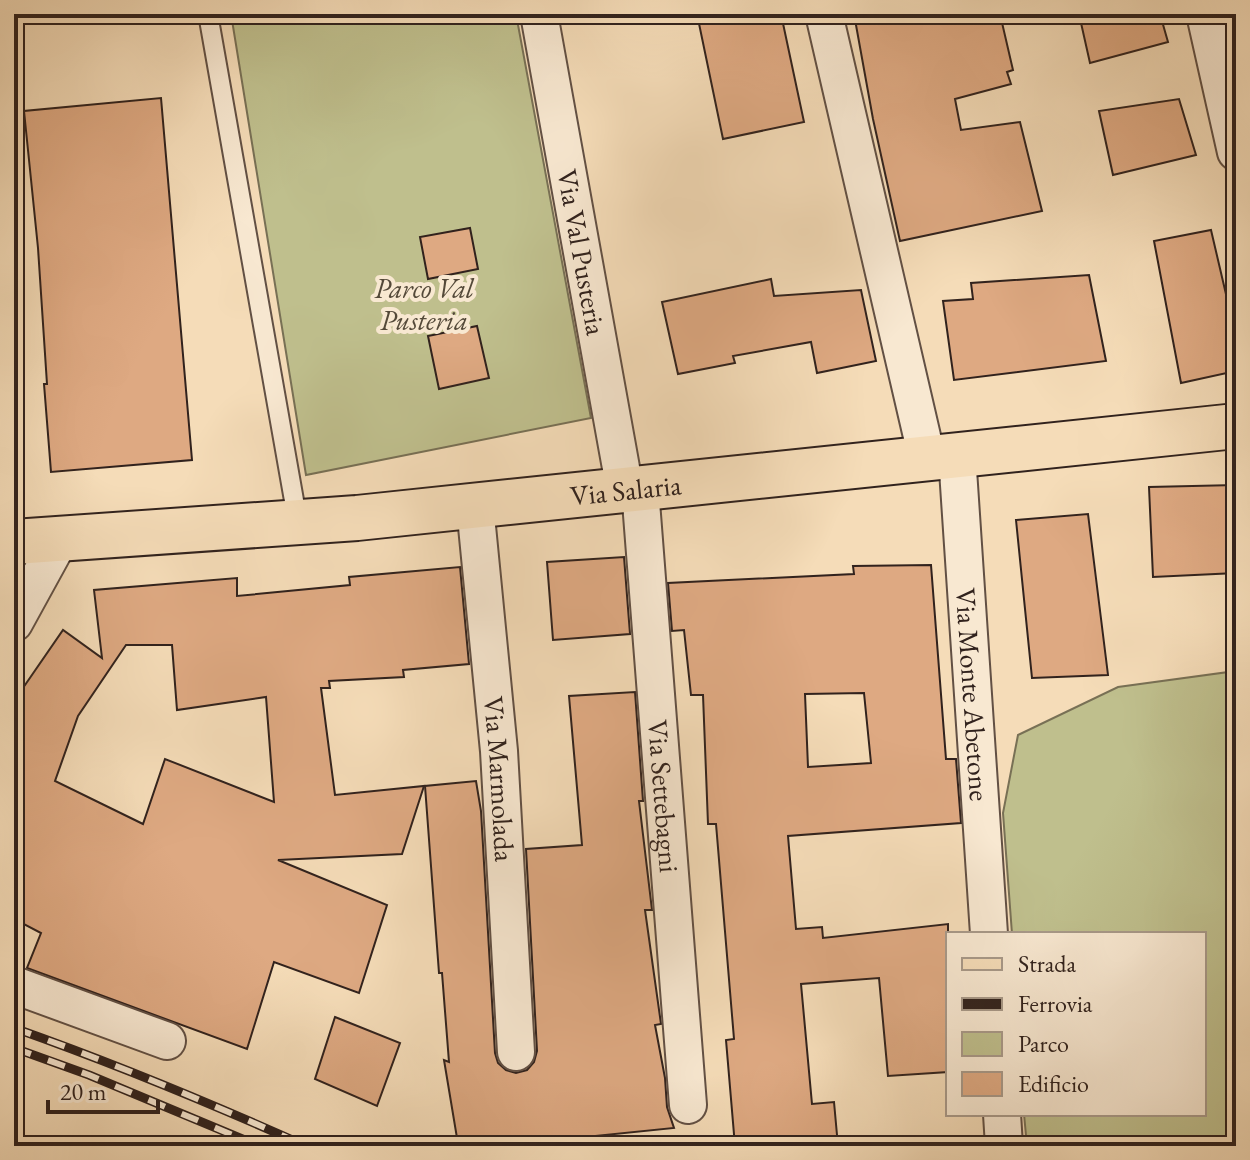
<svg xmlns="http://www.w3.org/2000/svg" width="1250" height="1160" font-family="'EB Garamond',serif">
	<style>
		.green { fill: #bfbf8d; stroke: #787055; stroke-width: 2 }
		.building { fill: #dea982; stroke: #31221d; stroke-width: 2; fill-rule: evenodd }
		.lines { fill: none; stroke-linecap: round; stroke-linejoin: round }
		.service-casing { stroke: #625044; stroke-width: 22 }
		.minor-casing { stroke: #625044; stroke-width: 40 }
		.primary-casing { stroke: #31221d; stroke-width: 48 }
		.service { stroke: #f8e8d1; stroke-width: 18 }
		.minor { stroke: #f8e8d1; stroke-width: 36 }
		.primary { stroke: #f5dcb8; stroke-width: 44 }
		.rail-casing { stroke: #31221d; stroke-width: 9 }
		.rail { stroke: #f8e8d1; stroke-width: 6; stroke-dasharray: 18; stroke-linecap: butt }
		.labels { text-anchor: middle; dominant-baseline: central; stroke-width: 8; stroke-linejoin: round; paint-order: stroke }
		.street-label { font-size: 28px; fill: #31221d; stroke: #f8e8d1 }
		.park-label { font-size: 28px; font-style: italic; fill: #544939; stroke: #f8e8d1 }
	</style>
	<rect width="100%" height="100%" fill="#f5dcb8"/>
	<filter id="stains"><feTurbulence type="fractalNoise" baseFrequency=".0025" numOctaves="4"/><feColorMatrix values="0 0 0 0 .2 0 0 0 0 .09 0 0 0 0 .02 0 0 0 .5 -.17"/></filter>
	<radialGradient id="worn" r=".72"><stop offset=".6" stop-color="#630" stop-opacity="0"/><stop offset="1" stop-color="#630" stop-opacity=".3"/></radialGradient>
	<g class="green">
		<path d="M 231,14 L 516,14 L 591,418 L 306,475 Z"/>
		<path d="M 1236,671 L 1236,1146 L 1027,1146 L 1024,1114 L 1204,1114 L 1204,934 L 1012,934 L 1003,813 L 1018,735 L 1118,687 Z"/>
	</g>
	<g class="building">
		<path d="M 697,14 L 781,14 L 804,122 L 723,139 Z"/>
		<path d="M 854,14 L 1000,14 L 1013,70 L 1007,72 L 1011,84 L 955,99 L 961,130 L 1020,122 L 1042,211 L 900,241 L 873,119 Z"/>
		<path d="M 1079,14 L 1160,14 L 1168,42 L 1090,63 Z"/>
		<path d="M 161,98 L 192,460 L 51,472 L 44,384 L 47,384 L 38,248 L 24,111 Z"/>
		<path d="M 1179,99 L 1196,155 L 1113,175 L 1099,111 Z"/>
		<path d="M 470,228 L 478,269 L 428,279 L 420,237 Z"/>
		<path d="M 1211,230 L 1236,337 L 1236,371 L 1181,383 L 1154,241 Z"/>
		<path d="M 1089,275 L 1106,361 L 954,380 L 943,301 L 973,299 L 971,283 Z"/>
		<path d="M 771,279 L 774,296 L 861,290 L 876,361 L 817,373 L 811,342 L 733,356 L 735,363 L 678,374 L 662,302 Z"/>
		<path d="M 477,326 L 489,378 L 439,389 L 428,336 Z"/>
		<path d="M 1236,485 L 1236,573 L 1153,577 L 1149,487 Z"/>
		<path d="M 1088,514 L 1108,675 L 1032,678 L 1016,520 Z"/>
		<path d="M 624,557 L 630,634 L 553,640 L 547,562 Z"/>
		<path d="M 931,565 L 946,759 L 956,759 L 961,823 L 788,836 L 796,929 L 822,927 L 823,938 L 948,924 L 948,1072 L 888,1076 L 879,978 L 801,984 L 812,1104 L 834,1102 L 838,1146 L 735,1146 L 726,1040 L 734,1039 L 716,824 L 708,824 L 703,695 L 691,695 L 684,630 L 672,631 L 668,583 L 854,574 L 853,566 ZM 864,693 L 871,763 L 808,767 L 805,694 Z"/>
		<path d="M 460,567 L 469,664 L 403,670 L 404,677 L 329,681 L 330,688 L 321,688 L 335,795 L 424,786 L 402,854 L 278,860 L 387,905 L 359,993 L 274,962 L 247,1049 L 27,968 L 41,933 L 14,919 L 14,701 L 63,630 L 102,658 L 94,590 L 237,578 L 237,596 L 350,585 L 349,577 ZM 126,645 L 172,645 L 177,710 L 266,697 L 274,802 L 165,759 L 143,824 L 55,781 L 78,716 Z"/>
		<path d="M 635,692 L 643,801 L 639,801 L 652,910 L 645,910 L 661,1024 L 655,1025 L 665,1078 L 667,1107 L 674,1128 L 556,1140 L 458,1144 L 444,1060 L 449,1062 L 442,973 L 439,973 L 425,786 L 476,781 L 481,811 L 495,1053 L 498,1063 L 506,1070 L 516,1073 L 527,1070 L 534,1062 L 537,1051 L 526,849 L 582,845 L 569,696 Z"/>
		<path d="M 335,1017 L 400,1043 L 377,1106 L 315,1079 Z"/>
	</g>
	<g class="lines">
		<defs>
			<path id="service" d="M 208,14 L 298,523"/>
			<g id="minor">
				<path id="s1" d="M 539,14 L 625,490"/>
				<path d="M 824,14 L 927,458"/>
				<path d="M 1205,14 L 1236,152"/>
				<path id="s2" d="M 957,455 L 989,934"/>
				<path id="s3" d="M 640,489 L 688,1105"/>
				<path id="s4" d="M 475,506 L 499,751 L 516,1052"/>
				<path d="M 14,623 L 59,541"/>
				<path d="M 14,985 L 167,1041"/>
				<path d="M 1002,1114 L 1004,1146"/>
			</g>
			<g id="primary">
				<path id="s5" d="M 14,542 L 357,518 L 1236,426"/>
			</g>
		</defs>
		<use href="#service" class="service-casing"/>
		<use href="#minor" class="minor-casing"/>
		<use href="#primary" class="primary-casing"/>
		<use href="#service" class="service"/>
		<use href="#minor" class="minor"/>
		<use href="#primary" class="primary"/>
		<defs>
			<g id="rail">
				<path d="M 14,1028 C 113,1063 210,1103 306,1146"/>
				<path d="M 14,1048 L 89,1075 L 259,1146"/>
			</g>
		</defs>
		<use href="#rail" class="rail-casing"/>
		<use href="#rail" class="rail"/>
	</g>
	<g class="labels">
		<g class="street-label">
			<text stroke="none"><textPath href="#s1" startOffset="242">Via Val Pusteria</textPath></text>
			<text stroke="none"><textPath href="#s5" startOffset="614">Via Salaria</textPath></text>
			<text stroke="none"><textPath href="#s2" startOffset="240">Via Monte Abetone</textPath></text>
			<text stroke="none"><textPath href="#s4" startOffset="274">Via Marmolada</textPath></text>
			<text stroke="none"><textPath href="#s3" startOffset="308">Via Settebagni</textPath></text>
		</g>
		<g class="park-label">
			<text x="424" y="288">Parco Val<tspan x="424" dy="32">Pusteria</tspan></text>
		</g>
	</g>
	<rect width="1250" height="1160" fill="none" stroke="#f5dcb8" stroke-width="48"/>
	<rect x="16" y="16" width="1218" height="1128" fill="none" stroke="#31221d" stroke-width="4"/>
	<rect x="24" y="24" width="1202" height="1112" fill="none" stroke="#31221d" stroke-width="2"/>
	<rect x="946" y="932" width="260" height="184" fill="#f8e8d1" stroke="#a89989" stroke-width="2"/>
	<rect x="962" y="958" width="40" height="12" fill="#f5dcb8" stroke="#a89989" stroke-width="2"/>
	<text x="1018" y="972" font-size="24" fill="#31221d">Strada</text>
	<rect x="962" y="998" width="40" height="12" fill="#31221d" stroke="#a89989" stroke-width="2"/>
	<text x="1018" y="1012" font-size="24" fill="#31221d">Ferrovia</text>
	<rect x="962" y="1032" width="40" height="24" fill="#bfbf8d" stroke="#a89989" stroke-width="2"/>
	<text x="1018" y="1052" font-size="24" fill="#31221d">Parco</text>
	<rect x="962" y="1072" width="40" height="24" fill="#dea982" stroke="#a89989" stroke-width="2"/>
	<text x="1018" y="1092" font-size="24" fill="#31221d">Edificio</text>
	<path d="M48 1100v12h110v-12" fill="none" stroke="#31221d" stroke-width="4"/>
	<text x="60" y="1100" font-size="24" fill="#31221d" stroke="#f8e8d1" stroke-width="6" paint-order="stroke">20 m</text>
	<rect width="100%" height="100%" filter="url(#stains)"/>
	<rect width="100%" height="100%" fill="url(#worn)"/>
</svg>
